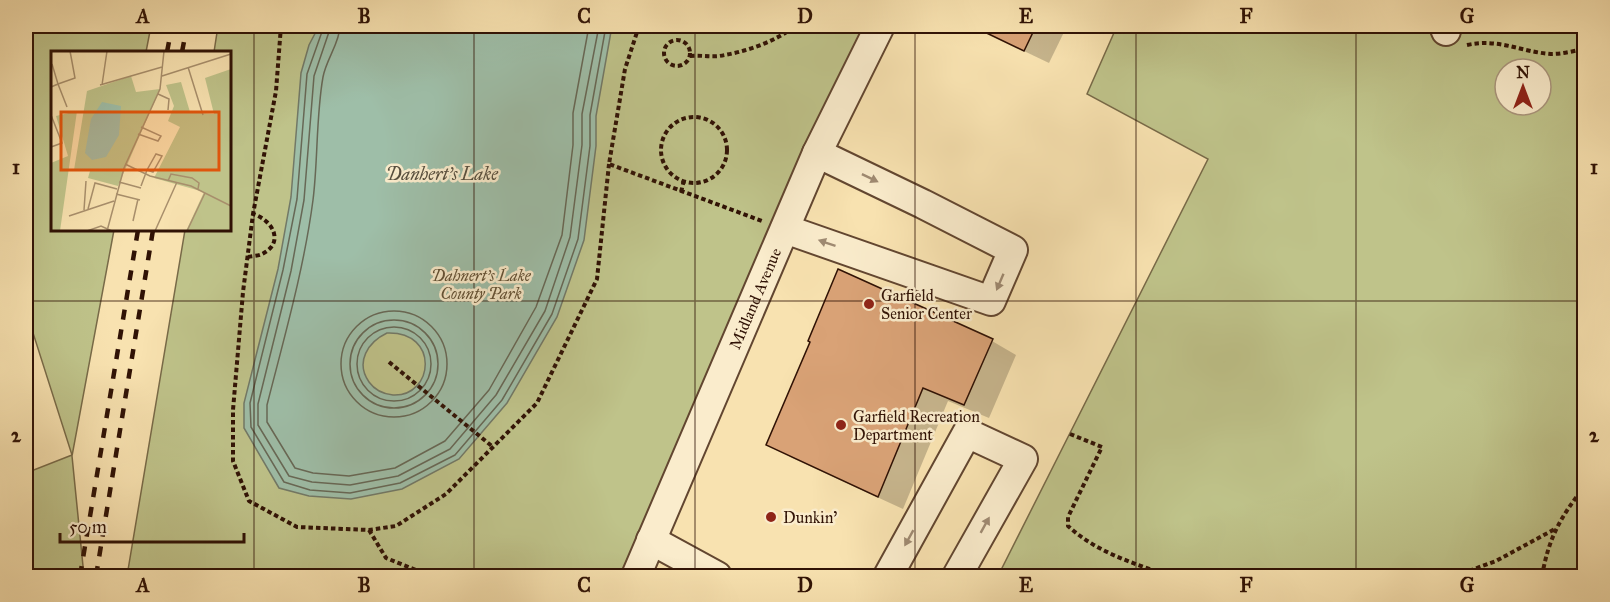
<svg xmlns="http://www.w3.org/2000/svg" width="1610" height="602" font-family="'IM FELL Great Primer',serif">
	<style>
		.green { fill: #bfc38a; stroke: #786a48; stroke-width: 1.5; fill-rule: evenodd }
		.water { fill: #9ebea8; stroke: #727967; stroke-width: 1.5; fill-rule: evenodd }
		.shadow { fill: #0003 }
		.lines { fill: none; stroke-linecap: round; stroke-linejoin: round }
		.shore { stroke: #676856; stroke-width: 1.5 }
		.building { fill: #d9a276; stroke: #301205; stroke-width: 1.5 }
		.minor-casing { stroke: #624630; stroke-width: 32 }
		.path { stroke: #301205; stroke-width: 4; stroke-dasharray: 4.5 3; stroke-linecap: butt }
		.minor { stroke: #faeccc; stroke-width: 28 }
		.rail { stroke: #301205; stroke-width: 4.5; stroke-dasharray: 10 10; stroke-linecap: butt }
		.oneway { fill: #9f8a72 }
		.grid { fill: none; stroke: #301205; stroke-width: 1.5; stroke-opacity: 0.55 }
		.poi-dot { fill: #8f2418; stroke: #faeccc; stroke-width: 2 }
		.labels { text-anchor: middle; dominant-baseline: central; stroke-width: 5; stroke-linejoin: round; paint-order: stroke }
		.park-label { font-size: 16px; font-style: italic; fill: #625034; stroke: #faeccc }
		.poi-label { font-size: 16px; fill: #301205; stroke: #faeccc; text-anchor: start }
		.street-label { font-size: 16px; fill: #301205; stroke: #faeccc }
		.water-label { font-size: 18px; font-style: italic; fill: #564e3e; stroke: #faeccc }
		.inset-road { fill: none; stroke: #a88f6c; stroke-width: 1.5 }
		.view { fill: #df550c; fill-opacity: 0.15; stroke: #df550c; stroke-width: 3 }
		.inset-edge { fill: none; stroke: #301205; stroke-width: 3 }
		.neatline { fill: none; stroke: #301205; stroke-width: 2 }
		.grid-label { font-size: 20px; text-anchor: middle; font-weight: bold; fill: #301205 }
	</style>
	<rect width="100%" height="100%" fill="#f8e2b0"/>
	<filter id="stains"><feTurbulence type="fractalNoise" baseFrequency=".00333" numOctaves="4"/><feColorMatrix values="0 0 0 0 .2 0 0 0 0 .09 0 0 0 0 .02 0 0 0 .5 -.17"/></filter>
	<radialGradient id="worn" r=".72"><stop offset=".6" stop-color="#630" stop-opacity="0"/><stop offset="1" stop-color="#630" stop-opacity=".3"/></radialGradient>
	<g class="green">
		<path d="M 26,26 L 151,26 L 146,52 L 52,52 L 52,230 L 114,230 L 72,456 L 84,576 L 26,576 L 26,473 L 72,455 L 26,311 Z"/>
		<path d="M 218,26 L 880,26 L 636,576 L 127,576 L 185,230 L 230,230 L 230,52 L 214,52 Z"/>
		<path d="M 1117,26 L 1584,26 L 1584,576 L 998,576 L 1208,159 L 1087,94 ZM 1505,69 L 1541,69 L 1541,105 L 1505,105 Z"/>
	</g>
	<path class="water" d="M 319,26 L 612,26 L 596,116 L 596,146 L 584,240 L 557,317 L 507,403 L 459,459 L 402,489 L 351,499 L 309,496 L 279,488 L 244,428 L 244,403 L 278,269 L 291,197 L 301,73 L 309,45 ZM 387,333 C 440,331 434,397 393,395 C 383,394 374,389 369,382 C 355,362 368,342 387,333 Z"/>
	<g class="shadow">
		<path d="M 972,26 L 1067,26 L 1049,63 Z"/>
		<path d="M 992,341 L 1016,355 L 989,418 L 948,401 L 903,509 L 792,458 L 768,444 Z"/>
	</g>
	<g class="lines">
		<g class="shore">
			<path d="M 324,26 L 307,74 L 297,199 L 283,270 L 250,403 L 251,427 L 284,482 L 310,490 L 350,493 L 400,483 L 455,455 L 502,400 L 552,314 L 578,239 L 590,146 L 590,115 L 606,26"/>
			<path d="M 331,26 L 314,76 L 304,200 L 291,271 L 258,404 L 258,425 L 289,476 L 312,482 L 350,485 L 398,476 L 450,449 L 496,395 L 545,311 L 570,237 L 582,145 L 582,114 L 599,26"/>
			<path d="M 340,26 C 340,42 326,60 323,77 C 316,116 318,161 313,200 C 304,269 284,338 267,405 L 267,422 L 295,468 L 313,473 L 349,476 L 395,468 L 445,441 L 489,390 L 536,307 L 562,235 L 573,145 L 573,113 L 589,26"/>
			<circle cx="394" cy="364" r="53"/>
			<circle cx="394" cy="364" r="44"/>
			<circle cx="394" cy="364" r="37"/>
		</g>
	</g>
	<g class="building">
		<path d="M 972,26 L 1036,26 L 1024,51 Z"/>
		<path d="M 838,269 L 993,339 L 964,405 L 923,388 L 878,497 L 766,445 L 810,342 L 808,341 Z"/>
	</g>
	<g class="lines">
		<defs>
			<g id="minor">
				<path d="M 1444,26 L 1446,31"/>
				<path d="M 785,229 L 991,301 L 1013,250 L 923,204 L 817,153"/>
				<path d="M 651,540 L 717,576"/>
				<path id="s1" d="M 636,576 L 817,153 L 880,26"/>
				<path d="M 888,576 L 967,433 L 1023,459 L 957,576"/>
			</g>
		</defs>
		<use href="#minor" class="minor-casing"/>
		<g class="path">
			<path d="M 281,26 L 276,91 L 253,214 L 243,292 L 233,410 L 233,461 L 249,501 L 297,527 L 369,530 L 396,526 L 446,494 L 537,403 L 597,279 L 609,164"/>
			<path d="M 639,26 L 625,69 L 609,164 L 762,221"/>
			<circle cx="677" cy="53" r="13"/>
			<path d="M 1467,45 C 1499,38 1521,52 1551,54 C 1562,54 1574,51 1584,49"/>
			<path d="M 690,56 C 700,55 709,57 719,56 C 745,52 775,42 795,26"/>
			<circle cx="694" cy="150" r="33"/>
			<path d="M 681,192 L 684,180"/>
			<path d="M 248,257 C 252,256 258,256 262,254 C 285,243 273,220 253,214"/>
			<path d="M 389,362 L 493,447"/>
			<path d="M 1070,434 L 1102,447 L 1068,517 L 1068,526 C 1096,552 1135,564 1170,576"/>
			<path d="M 369,530 L 386,558 L 431,576"/>
			<path d="M 1455,576 L 1496,561 L 1555,529"/>
			<path d="M 1542,576 C 1549,537 1560,518 1584,487"/>
		</g>
		<use href="#minor" class="minor"/>
		<g class="rail">
			<path d="M 167,52 L 172,26"/>
			<path d="M 182,52 L 187,26"/>
			<path d="M 80,576 L 138,230"/>
			<path d="M 96,576 L 153,230"/>
		</g>
	</g>
	<defs><path id="oneway-solid" d="M-6-.8H1V-3.2L6.5 0L1 3.2V.8H-6Z" transform="scale(1.5)"/></defs>
	<g class="oneway">
		<use href="#oneway-solid" transform="translate(870 178) rotate(26)"/>
		<use href="#oneway-solid" transform="translate(827 243) rotate(-161)"/>
		<use href="#oneway-solid" transform="translate(1000 282) rotate(113)"/>
		<use href="#oneway-solid" transform="translate(985 525) rotate(-61)"/>
		<use href="#oneway-solid" transform="translate(909 538) rotate(119)"/>
	</g>
	<path class="grid" d="M 254,26 L 254,576M 474,26 L 474,576M 695,26 L 695,576M 915,26 L 915,576M 1136,26 L 1136,576M 1356,26 L 1356,576M 26,301 L 1584,301"/>
	<g class="poi-dot">
		<circle cx="869" cy="304" r="6"/>
		<circle cx="841" cy="425" r="6"/>
		<circle cx="771" cy="517" r="6"/>
	</g>
	<g class="labels">
		<g class="park-label">
			<text x="481" y="275">Dahnert's Lake<tspan x="481" dy="18">County Park</tspan></text>
		</g>
		<g class="poi-label">
			<text x="881" y="295">Garfield<tspan x="881" dy="18">Senior Center</tspan></text>
			<text x="853" y="416">Garfield Recreation<tspan x="853" dy="18">Department</tspan></text>
			<text x="783" y="517">Dunkin'</text>
		</g>
		<g class="street-label">
			<text stroke="none"><textPath href="#s1" startOffset="302">Midland Avenue</textPath></text>
		</g>
		<g class="water-label">
			<text x="442" y="174">Danhert's Lake</text>
		</g>
	</g>
	<g transform="translate(51 51)">
		<rect width="180" height="180" fill="#f8e2b0"/>
		<path d="M 180,18 L 180,180 L 135,180 L 153,141 L 103,127 L 129,76 L 117,70 L 123,55 L 115,34 L 130,31 L 139,61 L 163,63 L 154,27 ZM 80,25 L 85,41 L 109,38 L 67,135 L 37,127 L 39,120 L 23,119 L 36,40 ZM 26,60 L 9,180 L 0,180 L 0,112 L 17,105 L 5,65 Z" fill="#bfc38a"/>
		<path d="M 51,51 L 70,55 L 68,84 L 55,106 L 41,109 L 34,102 L 40,68 Z" fill="#9ebea8"/>
		<path class="inset-road" d="M 137,16 L 152,64M 111,25 L 180,3M 49,34 L 111,16M 51,34 L 56,0M 0,36 L 7,33 L 1,13M 107,43 L 118,48 L 117,59M 16,56 L 7,33 L 24,27 L 19,0M 0,64 L 11,92 L 0,96M 87,83 L 107,90 L 110,85 L 90,76M 74,113 L 99,125 L 140,135 L 180,155M 117,130 L 120,123 L 141,127 L 148,132 L 147,138M 68,131 L 90,137M 90,135 L 96,119 L 105,103 L 111,105 L 102,121 L 96,119M 65,143 L 89,149M 37,158 L 44,132 L 66,138M 33,159 L 35,130M 18,165 L 63,150M 82,170 L 87,148M 36,180 L 50,175 L 61,180M 56,180 L 73,117 L 109,38 L 113,0M 104,180 L 126,131M 136,180 L 154,142"/>
		<path class="view" d="M 10,61 L 168,61 L 168,119 L 10,119 Z"/>
		<rect width="180" height="180" class="inset-edge"/>
	</g>
	<rect width="1610" height="602" fill="none" stroke="#f8e2b0" stroke-width="66"/>
	<g transform="translate(1523 87)"><circle r="28" fill="#faeccc" stroke="#a9957c" stroke-width="1.5"/>
	<path d="M0-4.5L10 22L0 15L-10 22Z" fill="#8f2418"/>
	<text y="-9" font-size="16" font-weight="bold" text-anchor="middle" fill="#301205">N</text>
	</g>
	<path d="M60 533v9h184v-9" fill="none" stroke="#301205" stroke-width="3"/>
	<text x="69" y="533" font-size="18" fill="#301205" stroke="#faeccc" stroke-width="4.5" paint-order="stroke">50 m</text>
	<rect x="33" y="33" width="1544" height="536" class="neatline"/>
	<g class="grid-label">
		<text x="143" y="23">A</text>
		<text x="364" y="23">B</text>
		<text x="584" y="23">C</text>
		<text x="805" y="23">D</text>
		<text x="1026" y="23">E</text>
		<text x="1246" y="23">F</text>
		<text x="1467" y="23">G</text>
		<text x="16" y="174">1</text>
		<text x="1594" y="174">1</text>
		<text x="16" y="442">2</text>
		<text x="1594" y="442">2</text>
		<text x="143" y="592">A</text>
		<text x="364" y="592">B</text>
		<text x="584" y="592">C</text>
		<text x="805" y="592">D</text>
		<text x="1026" y="592">E</text>
		<text x="1246" y="592">F</text>
		<text x="1467" y="592">G</text>
	</g>
	<rect width="100%" height="100%" filter="url(#stains)"/>
	<rect width="100%" height="100%" fill="url(#worn)"/>
</svg>
